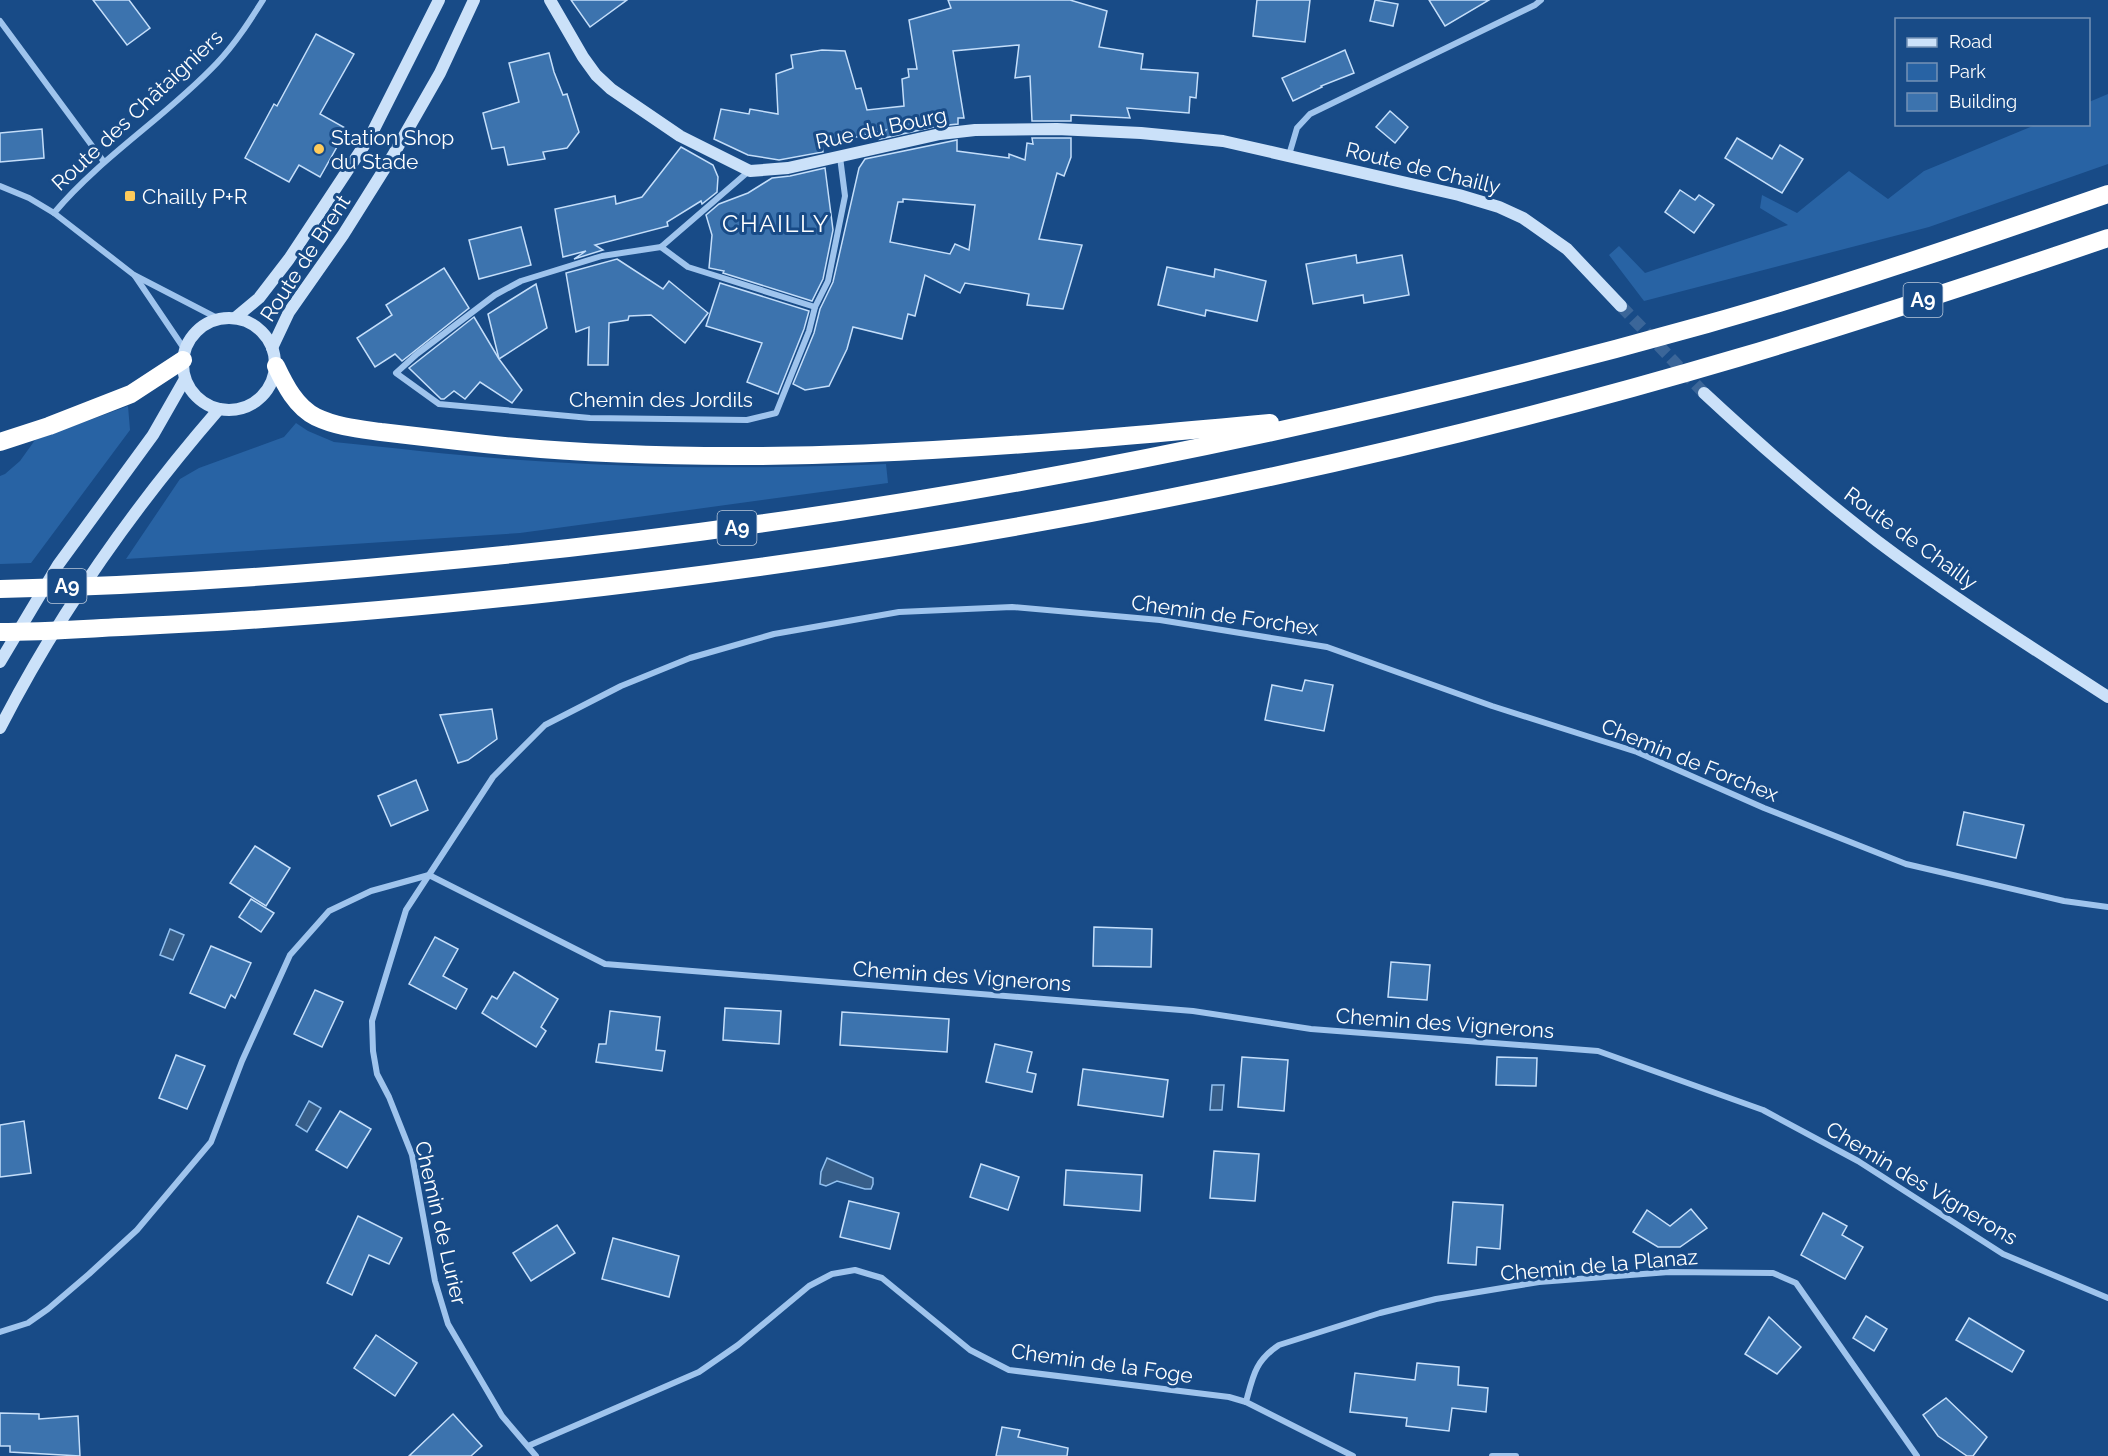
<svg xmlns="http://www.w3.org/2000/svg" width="2108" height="1456" font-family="Raleway,sans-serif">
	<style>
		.green { fill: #2863a4 }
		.water { fill: #375e89; stroke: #91c0f0; stroke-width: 1.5 }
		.building { fill: #3c73ae; stroke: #c4defa; stroke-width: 1.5; fill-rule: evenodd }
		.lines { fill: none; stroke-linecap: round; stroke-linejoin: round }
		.secondary-tunnel { stroke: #3b6699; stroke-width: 12; stroke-dasharray: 12 6; stroke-linecap: butt }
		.street { stroke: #9fc4ed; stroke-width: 6 }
		.secondary { stroke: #cbe1f9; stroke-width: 12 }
		.highway { stroke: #fff; stroke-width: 18 }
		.poi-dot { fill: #ffcb5b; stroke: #184b87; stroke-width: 2 }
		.labels { text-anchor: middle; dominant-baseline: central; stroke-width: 6; stroke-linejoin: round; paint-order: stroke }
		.shield { fill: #184b87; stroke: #bac9db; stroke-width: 1.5 }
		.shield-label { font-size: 20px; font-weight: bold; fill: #fff }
		.street-label { font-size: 21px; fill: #fff; stroke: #184b87 }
		.poi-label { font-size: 21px; fill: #fff; stroke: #184b87; text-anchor: start }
		.quarter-label { font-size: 24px; letter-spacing: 1.5px; fill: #fff; stroke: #184b87 }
	</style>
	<rect width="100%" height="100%" fill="#184b87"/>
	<g class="green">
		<path d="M 2108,94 L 2108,164 L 1929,227 L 1644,301 L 1609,255 L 1619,246 L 1645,273 L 1788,225 L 1760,208 L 1762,195 L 1797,213 L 1849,171 L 1888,199 L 1924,171 L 2035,125 L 2088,124 L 2089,102 Z"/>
		<path d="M 128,406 L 130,430 L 31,563 L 0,564 L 0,476 L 5,474 L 20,461 L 35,440 Z"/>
		<path d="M 296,423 L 308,431 L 334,442 C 396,448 458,456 521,460 C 642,469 764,469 886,464 L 888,483 L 520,533 L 126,559 L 180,479 L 199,468 L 284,437 Z"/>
	</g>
	<g class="water">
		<path d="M 170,929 L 184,935 L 173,960 L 160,955 Z"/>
		<path d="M 1212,1085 L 1224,1085 L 1222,1110 L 1210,1110 Z"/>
		<path d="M 309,1101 L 321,1108 L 307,1132 L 296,1125 Z"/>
		<path d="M 827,1158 L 873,1178 L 873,1184 L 871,1189 L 865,1189 L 837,1181 L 826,1186 L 820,1184 L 821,1172 Z"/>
	</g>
	<g class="building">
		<path d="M 93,0 L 129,0 L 150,28 L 127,45 Z"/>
		<path d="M 571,0 L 627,0 L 590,27 Z"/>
		<path d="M 948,0 L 1070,0 L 1107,11 L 1099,47 L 1143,54 L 1141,69 L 1198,73 L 1196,98 L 1190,97 L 1189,113 L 1127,108 L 1130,118 L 1071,115 L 1071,121 L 1032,121 L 1030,76 L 1015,78 L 1019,45 L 953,51 L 964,118 L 958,118 L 958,124 L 938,126 L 880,139 L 886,130 L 822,145 L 823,152 L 779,160 L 748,155 L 714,139 L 721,109 L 749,114 L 750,109 L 778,114 L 776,74 L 793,68 L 791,55 L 822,50 L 845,51 L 856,89 L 861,88 L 867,110 L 904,106 L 902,79 L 909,77 L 908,69 L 917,69 L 909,20 L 951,8 Z"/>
		<path d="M 1257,0 L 1310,0 L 1305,42 L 1253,36 Z"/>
		<path d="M 1375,0 L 1398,4 L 1393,26 L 1370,21 Z"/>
		<path d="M 1429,0 L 1489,0 L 1445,26 Z"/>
		<path d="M 316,34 L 354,54 L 320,114 L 347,129 L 320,177 L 299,165 L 289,182 L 245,158 L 274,104 L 277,106 Z"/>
		<path d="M 1345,50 L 1354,73 L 1321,86 L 1322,87 L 1293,101 L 1282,78 Z"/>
		<path d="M 549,53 L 554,72 L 563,95 L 567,94 L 579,132 L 567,148 L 543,152 L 545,159 L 508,165 L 504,147 L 492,149 L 483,113 L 519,102 L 509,63 Z"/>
		<path d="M 1390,111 L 1408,127 L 1395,143 L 1376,127 Z"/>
		<path d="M 42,129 L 44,158 L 0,162 L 0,133 Z"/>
		<path d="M 1032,138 L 1071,138 L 1071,157 L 1064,176 L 1057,173 L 1039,239 L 1082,245 L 1063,309 L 1027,305 L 1029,294 L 965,283 L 960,293 L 925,275 L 915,316 L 908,314 L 902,339 L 853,327 L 847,349 L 829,386 L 805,390 L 793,384 L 814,333 L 820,309 L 833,282 L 859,168 L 865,159 L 957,140 L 957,151 L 1009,158 L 1009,154 L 1025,160 L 1027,143 L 1033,144 ZM 903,199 L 975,205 L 969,250 L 955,244 L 950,254 L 890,242 L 898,202 L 903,202 Z"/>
		<path d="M 1737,138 L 1772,159 L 1780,145 L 1803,159 L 1782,193 L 1725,158 Z"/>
		<path d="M 681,147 L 713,165 L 718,177 L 717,192 L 702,204 L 701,201 L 667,222 L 668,226 L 595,245 L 603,250 L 574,259 L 586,251 L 563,257 L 555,209 L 615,196 L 616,204 L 642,197 Z"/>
		<path d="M 825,168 L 833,230 L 823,279 L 812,301 L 723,273 L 724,271 L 709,268 L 712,235 L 706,215 L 719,204 L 748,193 L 772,178 L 790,176 Z"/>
		<path d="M 1680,190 L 1695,200 L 1699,195 L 1714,205 L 1694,233 L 1665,212 Z"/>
		<path d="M 521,227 L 531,265 L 479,279 L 469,240 Z"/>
		<path d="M 1356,255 L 1357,263 L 1402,255 L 1409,295 L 1364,303 L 1363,295 L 1313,304 L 1306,264 Z"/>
		<path d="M 617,259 L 663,289 L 669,281 L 708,313 L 685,343 L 651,315 L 629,316 L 628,320 L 609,323 L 608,365 L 588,365 L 589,327 L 576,332 L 566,273 Z"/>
		<path d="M 1167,267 L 1214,277 L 1215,269 L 1266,281 L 1257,321 L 1206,310 L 1205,316 L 1158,305 Z"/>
		<path d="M 444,268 L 469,308 L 402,361 L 395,354 L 375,367 L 357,338 L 392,315 L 386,305 Z"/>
		<path d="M 720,283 L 809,311 L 804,329 L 778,394 L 747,382 L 762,343 L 706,326 Z"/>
		<path d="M 536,284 L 547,328 L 499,359 L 488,314 Z"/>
		<path d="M 474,317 L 499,359 L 522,390 L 512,403 L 480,382 L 465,399 L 454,391 L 444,399 L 441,399 L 409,368 Z"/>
		<path d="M 1305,680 L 1333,685 L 1324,731 L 1265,720 L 1272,685 L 1302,691 Z"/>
		<path d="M 492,709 L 497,739 L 468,760 L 458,763 L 440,715 Z"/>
		<path d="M 416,780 L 428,810 L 391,826 L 378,796 Z"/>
		<path d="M 1964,812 L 2024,825 L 2016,858 L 1957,845 Z"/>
		<path d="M 255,846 L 290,868 L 266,906 L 230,883 Z"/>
		<path d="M 251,899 L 274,913 L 261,932 L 239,917 Z"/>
		<path d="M 1094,927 L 1152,929 L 1151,967 L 1093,966 Z"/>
		<path d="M 435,937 L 458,949 L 443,976 L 467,989 L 456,1009 L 409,984 Z"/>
		<path d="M 211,946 L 251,963 L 235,998 L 231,995 L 225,1008 L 190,993 Z"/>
		<path d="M 1391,962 L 1430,965 L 1427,1000 L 1388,997 Z"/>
		<path d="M 514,972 L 558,999 L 541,1027 L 546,1031 L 536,1047 L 482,1013 L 492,996 L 497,999 Z"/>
		<path d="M 315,990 L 343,1002 L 322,1047 L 294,1034 Z"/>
		<path d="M 725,1008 L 781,1011 L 779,1044 L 723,1040 Z"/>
		<path d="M 610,1011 L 660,1017 L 656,1050 L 665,1051 L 662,1071 L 596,1062 L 599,1044 L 606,1044 Z"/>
		<path d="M 842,1012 L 949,1019 L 947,1052 L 840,1045 Z"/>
		<path d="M 995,1044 L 1032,1052 L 1027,1072 L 1036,1074 L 1032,1092 L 986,1082 Z"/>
		<path d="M 176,1055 L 205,1066 L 187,1109 L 159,1098 Z"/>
		<path d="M 1242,1057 L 1288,1060 L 1284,1111 L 1238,1107 Z"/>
		<path d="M 1497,1057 L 1537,1058 L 1536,1086 L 1496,1085 Z"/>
		<path d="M 1083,1069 L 1168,1080 L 1163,1117 L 1078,1105 Z"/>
		<path d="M 340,1111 L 371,1129 L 347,1168 L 316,1150 Z"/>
		<path d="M 24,1121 L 31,1173 L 0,1177 L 0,1125 Z"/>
		<path d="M 1214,1151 L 1259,1154 L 1255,1201 L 1210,1198 Z"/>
		<path d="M 981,1164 L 1019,1177 L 1008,1210 L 970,1197 Z"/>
		<path d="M 1066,1170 L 1142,1175 L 1140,1211 L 1064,1205 Z"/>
		<path d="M 849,1201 L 899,1213 L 890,1249 L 840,1237 Z"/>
		<path d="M 1453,1202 L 1503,1205 L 1500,1249 L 1477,1247 L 1476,1265 L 1448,1263 Z"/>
		<path d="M 1691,1209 L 1707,1228 L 1680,1247 L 1658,1247 L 1633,1232 L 1647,1210 L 1670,1226 Z"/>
		<path d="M 1823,1213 L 1847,1226 L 1842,1235 L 1863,1247 L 1845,1279 L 1801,1255 Z"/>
		<path d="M 358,1216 L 402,1238 L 389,1264 L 369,1255 L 352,1295 L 327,1283 Z"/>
		<path d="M 557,1225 L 575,1253 L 531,1281 L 513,1253 Z"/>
		<path d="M 613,1238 L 679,1256 L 669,1297 L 602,1279 Z"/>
		<path d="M 1866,1316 L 1887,1329 L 1874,1351 L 1853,1338 Z"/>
		<path d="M 1769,1317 L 1801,1347 L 1777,1374 L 1745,1354 Z"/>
		<path d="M 1969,1318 L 2024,1351 L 2012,1372 L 1956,1340 Z"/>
		<path d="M 376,1335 L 417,1363 L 395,1396 L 354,1368 Z"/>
		<path d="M 1417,1363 L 1459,1367 L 1458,1385 L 1488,1388 L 1486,1412 L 1452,1408 L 1449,1431 L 1406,1426 L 1407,1418 L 1350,1412 L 1355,1373 L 1415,1380 Z"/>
		<path d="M 1946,1398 L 1987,1437 L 1973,1456 L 1967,1456 L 1938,1436 L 1923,1415 Z"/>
		<path d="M 0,1413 L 39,1414 L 39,1419 L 78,1416 L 80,1456 L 10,1452 L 10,1446 L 0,1446 Z"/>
		<path d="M 453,1414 L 482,1446 L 471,1456 L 409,1456 Z"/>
		<path d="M 1002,1427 L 1020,1430 L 1018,1437 L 1068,1448 L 1067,1456 L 996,1456 Z"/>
	</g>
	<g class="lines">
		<path class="secondary-tunnel" d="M 1621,306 L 1704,393"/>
		<g class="street">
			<path d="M 0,21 L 104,162"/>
			<path d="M 1289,155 L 1297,128 L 1310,114 L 1535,5 L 1541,0"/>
			<path d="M 749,171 L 661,247 L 602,256 L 521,281 L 495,295 L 417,354 L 396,373 L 439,404 L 590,418 L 747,420 L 776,413 L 809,331 L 815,307 L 828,281 L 845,196 L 840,157"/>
			<path d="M 0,186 L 29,198 L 54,213 L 134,275 L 219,319"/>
			<path d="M 54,213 C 102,156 166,117 217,63 C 235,44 249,22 263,0"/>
			<path d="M 661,247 L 688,267 L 815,307"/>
			<path d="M 135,276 L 185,350"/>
			<path d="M 0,1332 L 28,1323 L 48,1309 L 89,1274 L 137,1230 L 211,1142 L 242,1061 L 290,955 L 329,911 L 371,891 L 429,875 L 605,964 L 1193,1011 L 1311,1029 L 1598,1051 L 1763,1110 L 1858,1161 L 2003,1254 L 2108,1298"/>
			<path d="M 528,1446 L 699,1372 L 738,1345 L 809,1286 L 832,1274 L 855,1270 L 882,1278 L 970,1350 L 1009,1370 L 1229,1397 L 1246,1402"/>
			<path d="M 536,1456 L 502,1416 L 448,1324 L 435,1281 L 412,1155 L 389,1097 L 377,1074 L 373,1051 L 372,1021 L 406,910 L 493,777 L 545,725 L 621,686 L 690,658 L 774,634 L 899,612 L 1012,607 L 1160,620 L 1327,647 L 1492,706 L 1637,752 L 1764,808 L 1906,864 L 2064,901 L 2108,907"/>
			<path d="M 1353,1456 L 1246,1402 C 1253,1376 1255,1361 1279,1345 L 1380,1313 L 1436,1299 L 1539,1282 L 1669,1272 L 1773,1273 L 1796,1283 L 1917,1456"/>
			<path d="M 1492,1456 L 1516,1456"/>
		</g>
		<g class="secondary">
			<path d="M 550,0 L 583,57 L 596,75 L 611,89 L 680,136 L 750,171 L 788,168 L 940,134 L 975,130 L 1057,129 L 1141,133 L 1223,141 L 1459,195 L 1499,207 L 1523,218 L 1567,249 L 1621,306"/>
			<circle cx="229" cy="364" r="46"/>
			<path d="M 235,318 L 259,298 L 289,259 L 371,135 L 439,0"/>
			<path d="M 272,348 L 289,312 L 343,235 L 392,157 L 440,73 L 474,0"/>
			<path d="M 1704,393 C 1760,445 1817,495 1877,541 C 1951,597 2030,646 2108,697"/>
			<path d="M 0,662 L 58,565 L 153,435 L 185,379"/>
			<path d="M 0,728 C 59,613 134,507 219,409"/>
		</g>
		<g class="highway">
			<path d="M 276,366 C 285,385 296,407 316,417 C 337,427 360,429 381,432 C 407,435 433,438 458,441 C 728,473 1000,448 1270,423"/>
			<path d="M 0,442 L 49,426 L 131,394 L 183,360"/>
			<path d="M 0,589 C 137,586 274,577 410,564 C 849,525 1282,443 1707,324 C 1842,286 1975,240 2108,194"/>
			<path d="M 0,632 C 47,632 94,628 141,626 C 277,620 414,608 550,593 C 951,549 1351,472 1737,358 C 1862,321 1985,280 2108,238"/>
		</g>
	</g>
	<g class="poi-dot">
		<circle cx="319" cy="149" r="6"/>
		<rect x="124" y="190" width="12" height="12" rx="3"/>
	</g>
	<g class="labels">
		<g class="shield">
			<rect x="1903.5" y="283" width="39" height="34" rx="4.5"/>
			<rect x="717.5" y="511" width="39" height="34" rx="4.5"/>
			<rect x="47.5" y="569" width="39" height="34" rx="4.5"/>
		</g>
		<g class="shield-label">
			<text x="1923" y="300">A9</text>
			<text x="737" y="528">A9</text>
			<text x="67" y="586">A9</text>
		</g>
		<g class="street-label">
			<text transform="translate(137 110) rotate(-43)">Route des Châtaigniers</text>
			<text transform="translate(881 128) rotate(-12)">Rue du Bourg</text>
			<text transform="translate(1423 168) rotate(14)">Route de Chailly</text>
			<text transform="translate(305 258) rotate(-57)">Route de Brent</text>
			<text x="661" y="399">Chemin des Jordils</text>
			<text transform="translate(1911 538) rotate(36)">Route de Chailly</text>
			<text transform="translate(1225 615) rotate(8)">Chemin de Forchex</text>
			<text transform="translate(1690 760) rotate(22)">Chemin de Forchex</text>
			<text transform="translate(962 976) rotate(4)">Chemin des Vignerons</text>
			<text transform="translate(1445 1023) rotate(4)">Chemin des Vignerons</text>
			<text transform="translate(1922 1183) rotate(31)">Chemin des Vignerons</text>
			<text transform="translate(441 1223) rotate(77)">Chemin de Lurier</text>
			<text transform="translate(1599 1265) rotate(-5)">Chemin de la Planaz</text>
			<text transform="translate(1102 1363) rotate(8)">Chemin de la Foge</text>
		</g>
		<g class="poi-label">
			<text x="331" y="137">Station Shop<tspan x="331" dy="24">du Stade</tspan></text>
			<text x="142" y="196">Chailly P+R</text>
		</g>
		<g class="quarter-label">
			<text x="776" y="223">CHAILLY</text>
		</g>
	</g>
	<rect x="1895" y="18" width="195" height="108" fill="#184b87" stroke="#7493b7" stroke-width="1.5"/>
	<rect x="1907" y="38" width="30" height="9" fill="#cbe1f9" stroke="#7493b7" stroke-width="1.5"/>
	<text x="1949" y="48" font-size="18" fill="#ffffff">Road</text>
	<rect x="1907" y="63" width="30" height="18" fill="#2863a4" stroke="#7493b7" stroke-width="1.5"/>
	<text x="1949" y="78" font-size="18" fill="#ffffff">Park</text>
	<rect x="1907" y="93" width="30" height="18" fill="#3c73ae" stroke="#7493b7" stroke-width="1.5"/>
	<text x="1949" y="108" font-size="18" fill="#ffffff">Building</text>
</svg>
